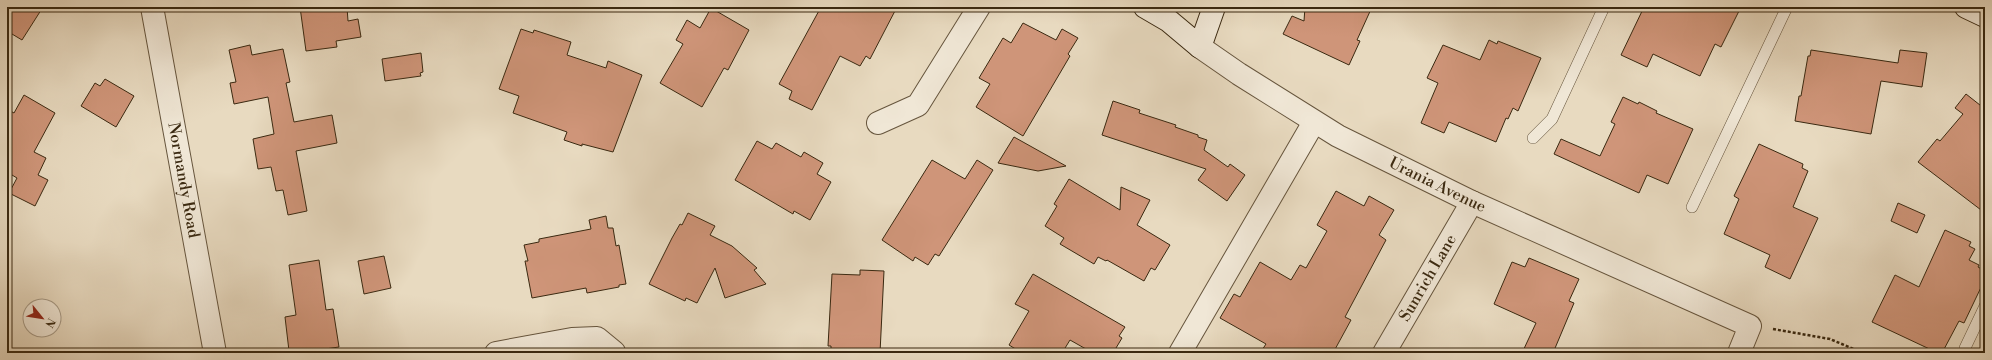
<svg xmlns="http://www.w3.org/2000/svg" width="1992" height="360" font-family="'Libre Bodoni',serif">
	<style>
		.building { fill: #cf9579; stroke: #3a2911 }
		.lines { fill: none; stroke-linecap: round; stroke-linejoin: round }
		.lane-casing { stroke: #66553d; stroke-width: 12 }
		.street-casing { stroke: #66553d; stroke-width: 24 }
		.secondary-casing { stroke: #3a2911; stroke-width: 24 }
		.path { stroke: #3a2911; stroke-width: 2.5; stroke-dasharray: 3 2; stroke-linecap: butt }
		.lane { stroke: #f0e7d6; stroke-width: 11 }
		.street { stroke: #f0e7d6; stroke-width: 22 }
		.secondary { stroke: #f0e7d6; stroke-width: 22 }
		.labels { text-anchor: middle; dominant-baseline: central; stroke-width: 3; stroke-linejoin: round; paint-order: stroke }
		.street-label { font-size: 16px; fill: #3a2911; stroke: #f0e7d6 }
	</style>
	<rect width="100%" height="100%" fill="#e8dac0"/>
	<filter id="stains"><feTurbulence type="fractalNoise" baseFrequency=".005" numOctaves="4"/><feColorMatrix values="0 0 0 0 .2 0 0 0 0 .09 0 0 0 0 .02 0 0 0 .5 -.17"/></filter>
	<radialGradient id="worn" r=".72"><stop offset=".6" stop-color="#630" stop-opacity="0"/><stop offset="1" stop-color="#630" stop-opacity=".3"/></radialGradient>
	<g class="building">
		<path d="M 7,7 L 43,7 L 22,40 L 7,31 Z"/>
		<path d="M 300,7 L 347,7 L 348,21 L 358,19 L 361,37 L 336,41 L 337,47 L 306,51 Z"/>
		<path d="M 821,7 L 897,7 L 870,59 L 866,56 L 860,66 L 840,56 L 812,110 L 789,99 L 792,91 L 779,84 Z"/>
		<path d="M 1305,7 L 1372,7 L 1357,40 L 1360,41 L 1349,65 L 1283,34 L 1292,16 L 1304,21 Z"/>
		<path d="M 1644,7 L 1741,7 L 1721,47 L 1715,44 L 1700,76 L 1653,54 L 1647,67 L 1621,55 Z"/>
		<path d="M 711,8 L 749,30 L 728,70 L 724,68 L 702,107 L 660,83 L 683,44 L 676,40 L 687,20 L 700,28 Z"/>
		<path d="M 1023,23 L 1056,40 L 1062,29 L 1078,38 L 1068,54 L 1070,56 L 1023,136 L 976,107 L 990,84 L 979,78 L 1003,38 L 1011,43 Z"/>
		<path d="M 521,29 L 533,33 L 534,30 L 571,42 L 567,55 L 606,68 L 608,61 L 642,75 L 613,152 L 582,144 L 582,146 L 564,140 L 567,132 L 513,113 L 519,96 L 499,89 Z"/>
		<path d="M 1489,40 L 1497,44 L 1498,41 L 1541,58 L 1518,111 L 1513,108 L 1508,119 L 1506,118 L 1496,142 L 1449,122 L 1444,133 L 1421,123 L 1438,83 L 1427,78 L 1443,45 L 1480,60 Z"/>
		<path d="M 250,45 L 252,55 L 283,49 L 290,82 L 286,83 L 294,122 L 332,115 L 337,143 L 296,151 L 307,211 L 288,215 L 283,190 L 276,191 L 271,167 L 258,169 L 253,139 L 274,134 L 268,97 L 234,104 L 230,83 L 236,82 L 229,50 Z"/>
		<path d="M 1811,50 L 1898,63 L 1900,50 L 1927,53 L 1922,87 L 1881,81 L 1871,134 L 1795,121 L 1799,96 L 1801,96 L 1808,56 L 1810,56 Z"/>
		<path d="M 421,53 L 423,72 L 420,73 L 421,76 L 385,81 L 382,59 Z"/>
		<path d="M 105,79 L 134,96 L 116,127 L 81,106 L 95,83 L 100,86 Z"/>
		<path d="M 1966,94 L 1985,109 L 1985,213 L 1918,162 L 1937,139 L 1940,141 L 1963,114 L 1955,108 Z"/>
		<path d="M 24,95 L 55,113 L 34,152 L 46,158 L 38,175 L 48,180 L 35,206 L 9,193 L 17,178 L 7,172 L 7,109 L 14,113 Z"/>
		<path d="M 1623,97 L 1638,104 L 1639,102 L 1657,111 L 1656,113 L 1693,129 L 1668,184 L 1647,175 L 1639,193 L 1554,154 L 1561,139 L 1600,156 L 1615,124 L 1611,122 Z"/>
		<path d="M 1113,101 L 1140,110 L 1139,113 L 1176,125 L 1175,127 L 1198,135 L 1198,137 L 1207,140 L 1204,150 L 1228,167 L 1230,164 L 1245,175 L 1227,201 L 1198,180 L 1206,169 L 1102,135 Z"/>
		<path d="M 1014,137 L 1066,166 L 1038,171 L 998,163 Z"/>
		<path d="M 757,141 L 772,149 L 776,143 L 801,157 L 804,152 L 823,163 L 817,174 L 831,182 L 810,220 L 794,211 L 793,214 L 735,180 Z"/>
		<path d="M 1759,144 L 1803,164 L 1802,168 L 1808,171 L 1793,207 L 1818,218 L 1790,279 L 1765,267 L 1770,255 L 1724,234 L 1739,199 L 1734,196 Z"/>
		<path d="M 932,160 L 965,179 L 977,160 L 993,170 L 939,256 L 935,254 L 928,265 L 915,257 L 913,261 L 882,240 Z"/>
		<path d="M 1069,179 L 1120,210 L 1121,187 L 1150,200 L 1137,225 L 1170,245 L 1155,270 L 1151,268 L 1144,281 L 1107,260 L 1106,261 L 1098,257 L 1094,264 L 1060,244 L 1064,238 L 1045,226 L 1057,206 L 1054,204 Z"/>
		<path d="M 1336,191 L 1364,206 L 1369,196 L 1394,210 L 1379,235 L 1386,240 L 1345,317 L 1351,320 L 1333,353 L 1260,353 L 1266,344 L 1220,318 L 1234,294 L 1240,297 L 1260,262 L 1291,280 L 1300,265 L 1306,268 L 1327,231 L 1317,225 Z"/>
		<path d="M 1898,203 L 1925,215 L 1917,233 L 1891,221 Z"/>
		<path d="M 688,213 L 715,226 L 710,235 L 732,246 L 757,268 L 754,270 L 766,284 L 725,298 L 715,268 L 697,303 L 686,298 L 685,301 L 649,284 L 672,238 L 680,224 L 682,225 Z"/>
		<path d="M 606,216 L 608,228 L 613,228 L 616,246 L 619,245 L 626,284 L 619,285 L 619,287 L 587,293 L 586,288 L 532,298 L 525,261 L 528,261 L 524,245 L 539,242 L 539,239 L 591,229 L 589,220 Z"/>
		<path d="M 1945,230 L 1971,242 L 1969,246 L 1975,249 L 1969,260 L 1979,265 L 1978,267 L 1985,271 L 1985,279 L 1964,323 L 1959,321 L 1942,353 L 1938,353 L 1872,322 L 1895,275 L 1919,287 Z"/>
		<path d="M 384,256 L 391,288 L 364,294 L 358,261 Z"/>
		<path d="M 1529,258 L 1579,279 L 1569,301 L 1574,303 L 1553,353 L 1522,353 L 1536,323 L 1494,304 L 1512,262 L 1525,267 Z"/>
		<path d="M 319,260 L 326,310 L 333,309 L 339,347 L 325,349 L 326,353 L 296,353 L 295,350 L 289,351 L 285,317 L 296,315 L 289,265 Z"/>
		<path d="M 860,270 L 884,271 L 880,353 L 831,353 L 831,346 L 828,346 L 832,274 L 860,275 Z"/>
		<path d="M 1033,274 L 1125,327 L 1119,336 L 1122,338 L 1113,353 L 1093,353 L 1070,340 L 1062,353 L 1022,353 L 1009,345 L 1029,311 L 1015,304 Z"/>
	</g>
	<g class="lines">
		<defs>
			<g id="lane">
				<path d="M 1533,138 L 1552,119 L 1604,7"/>
				<path d="M 1692,207 L 1787,7"/>
				<path d="M 1965,348 L 1985,306"/>
			</g>
			<g id="street">
				<path id="s1" d="M 152,7 L 215,353"/>
				<path id="s2" d="M 1200,47 L 1239,74 L 1338,136 L 1472,202 L 1750,326 L 1739,353"/>
				<path d="M 878,123 L 918,105 L 979,7"/>
				<path d="M 496,353 L 572,339 L 597,338 L 614,352"/>
				<path d="M 1180,353 L 1314,122"/>
				<path id="s3" d="M 1384,353 L 1472,202"/>
			</g>
			<g id="secondary">
				<path d="M 1145,7 L 1169,21 L 1200,47 L 1214,7"/>
				<path d="M 1966,7 L 1985,16"/>
			</g>
		</defs>
		<use href="#lane" class="lane-casing"/>
		<use href="#street" class="street-casing"/>
		<use href="#secondary" class="secondary-casing"/>
		<path class="path" d="M 1773,329 L 1830,339 L 1863,353"/>
		<use href="#lane" class="lane"/>
		<use href="#street" class="street"/>
		<use href="#secondary" class="secondary"/>
	</g>
	<g class="labels">
		<g class="street-label">
			<text stroke="none"><textPath href="#s1" startOffset="176">Normandy Road</textPath></text>
			<text stroke="none"><textPath href="#s2" startOffset="275">Urania Avenue</textPath></text>
			<text stroke="none"><textPath href="#s3" startOffset="87">Sunrich Lane</textPath></text>
		</g>
	</g>
	<rect width="1992" height="360" fill="none" stroke="#e8dac0" stroke-width="24"/>
	<rect x="8" y="8" width="1976" height="344" fill="none" stroke="#3a2911" stroke-width="2"/>
	<rect x="12" y="12" width="1968" height="336" fill="none" stroke="#3a2911"/>
	<g transform="translate(42 318) rotate(120)"><circle r="19" fill="#f0e7d6" stroke="#a79b87"/>
	<path d="M0-3L7 15L0 10L-7 15Z" fill="#8f2418"/>
	<text y="-6" font-size="11" font-weight="bold" text-anchor="middle" fill="#3a2911">N</text>
	</g>
	<rect width="100%" height="100%" filter="url(#stains)"/>
	<rect width="100%" height="100%" fill="url(#worn)"/>
</svg>
